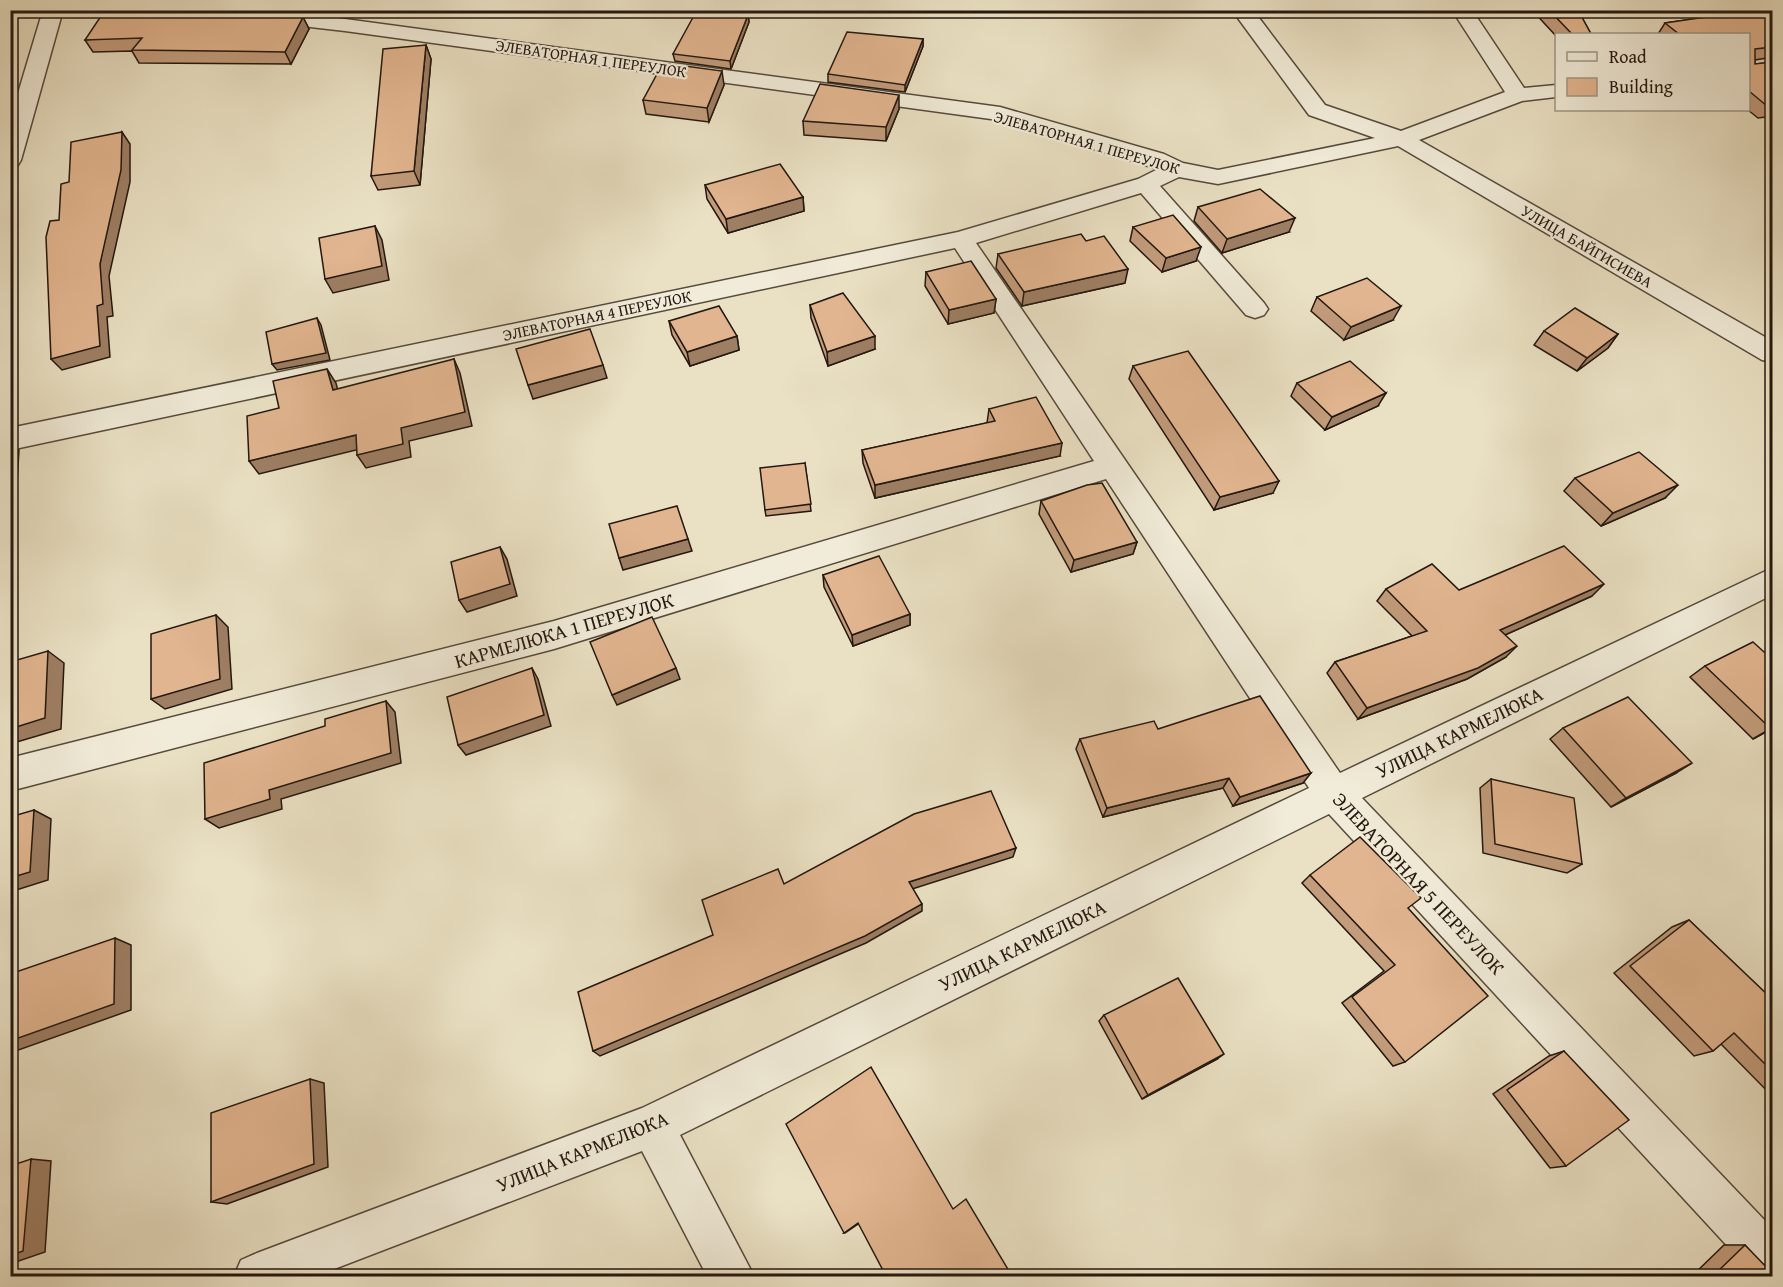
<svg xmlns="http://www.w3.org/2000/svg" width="1783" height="1287" font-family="'Gentium Book Plus',serif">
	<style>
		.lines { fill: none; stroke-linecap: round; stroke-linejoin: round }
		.minor-casing { stroke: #564a3c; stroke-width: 3 }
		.minor { fill: #f1ecd9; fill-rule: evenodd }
		.wall { fill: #c29c7b; stroke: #24170f; stroke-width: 1.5 }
		.shaded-wall { fill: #9e7f64; stroke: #24170f; stroke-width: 1.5 }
		.building { fill: #e1b58f; stroke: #24170f; stroke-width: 1.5 }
		.labels { text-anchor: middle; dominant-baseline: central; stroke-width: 4.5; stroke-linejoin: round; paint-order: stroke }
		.far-street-label { font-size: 16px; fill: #24170f; stroke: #f1ecd9 }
		.street-label { font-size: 20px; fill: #24170f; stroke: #f1ecd9 }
	</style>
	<rect width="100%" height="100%" fill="#eae1c4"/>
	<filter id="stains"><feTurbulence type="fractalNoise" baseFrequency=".00333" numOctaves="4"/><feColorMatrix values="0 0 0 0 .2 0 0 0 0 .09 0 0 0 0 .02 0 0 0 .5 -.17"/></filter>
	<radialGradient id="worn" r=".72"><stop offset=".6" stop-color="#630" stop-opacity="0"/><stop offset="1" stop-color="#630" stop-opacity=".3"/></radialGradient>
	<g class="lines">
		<defs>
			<g id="minor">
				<path d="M 43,10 L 63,10 L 21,160 L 18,165 L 10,167 L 10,120 Z"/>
				<path d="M 206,10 L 272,10 L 345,19 L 1000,107 L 1164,154 L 1183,163 L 1218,170 L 1375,138 L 1309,115 L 1232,10 L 1253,10 L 1325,105 L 1401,131 L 1505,92 L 1452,10 L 1472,10 L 1524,88 L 1556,85 L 1556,97 L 1522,101 L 1419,140 L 1772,341 L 1772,362 L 1762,360 L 1398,146 L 1218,184 L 1179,177 L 1160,186 L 1264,303 L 1268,309 L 1264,315 L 1255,318 L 1246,315 L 1141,193 L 976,243 L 1340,773 L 1772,568 L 1772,595 L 1362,798 L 1772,1228 L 1772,1276 L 1755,1276 L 1329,814 L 680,1135 L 754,1276 L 707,1276 L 642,1151 L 316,1276 L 234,1276 L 241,1260 L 257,1253 L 642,1108 L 1309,788 L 1106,479 L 554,649 L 10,791 L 10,758 L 554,621 L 1094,461 L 955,248 L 10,450 L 10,428 L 958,232 L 1138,179 L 1158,169 L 998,120 L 345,31 L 216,16 Z"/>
			</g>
		</defs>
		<use href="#minor" class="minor-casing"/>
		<use href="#minor" class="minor"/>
	</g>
	<g class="wall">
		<path d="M 294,10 L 318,10 L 317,13 Z"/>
		<path d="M 1532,10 L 1578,10 L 1591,34 L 1557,34 L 1557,37 Z"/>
		<path d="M 1724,10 L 1773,10 L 1773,57 L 1755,60 L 1755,64 L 1773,62 L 1773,116 L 1758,118 L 1748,110 L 1749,34 L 1658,34 L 1665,23 L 1721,15 Z"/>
		<path d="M 748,15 L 749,22 L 731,69 L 675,61 L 673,54 Z"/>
		<path d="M 303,17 L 309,29 L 291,64 L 139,63 L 132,51 L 93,52 L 85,40 Z"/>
		<path d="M 923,39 L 923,46 L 905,92 L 828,82 L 828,74 Z"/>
		<path d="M 426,45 L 431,59 L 420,185 L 378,190 L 371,176 Z"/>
		<path d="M 724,85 L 709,122 L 646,114 L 643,100 Z"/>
		<path d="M 899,109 L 886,141 L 804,135 L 803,121 Z"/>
		<path d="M 705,185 L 803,197 L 804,211 L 728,233 L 707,199 Z"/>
		<path d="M 1198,207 L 1289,232 L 1222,253 L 1194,221 Z"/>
		<path d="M 1133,227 L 1196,261 L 1162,272 L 1130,241 Z"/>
		<path d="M 998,254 L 1125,283 L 1022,306 L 996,268 Z"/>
		<path d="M 926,272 L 996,299 L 994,313 L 948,324 L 925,286 Z"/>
		<path d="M 1317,297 L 1393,320 L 1344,340 L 1311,311 Z"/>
		<path d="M 810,305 L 875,349 L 828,366 L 811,318 Z"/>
		<path d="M 669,321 L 737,336 L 739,350 L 690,366 L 672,335 Z"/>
		<path d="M 1544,331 L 1618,334 L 1608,348 L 1577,371 L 1534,345 Z"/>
		<path d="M 1133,366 L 1273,493 L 1214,510 L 1129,379 Z"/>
		<path d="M 1297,383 L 1378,406 L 1325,430 L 1291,396 Z"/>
		<path d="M 989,409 L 1060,456 L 875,498 L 863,463 L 862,450 L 987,423 Z"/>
		<path d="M 805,463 L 811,511 L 766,516 L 765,510 Z"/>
		<path d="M 1575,478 L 1665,498 L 1601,526 L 1564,491 Z"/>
		<path d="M 1041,501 L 1137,542 L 1133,554 L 1071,572 L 1039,514 Z"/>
		<path d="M 823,575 L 910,614 L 910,625 L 853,646 L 824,587 Z"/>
		<path d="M 1386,589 L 1459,590 L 1592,596 L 1505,635 L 1506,657 L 1467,679 L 1358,719 L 1327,673 L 1335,662 L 1412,636 L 1377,601 Z"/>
		<path d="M 1773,660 L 1773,728 L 1753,739 L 1690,677 L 1705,666 Z"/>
		<path d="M 1563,728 L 1676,773 L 1611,807 L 1550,739 Z"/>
		<path d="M 1158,729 L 1303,783 L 1233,806 L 1223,788 L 1103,817 L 1076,749 L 1080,739 Z"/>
		<path d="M 1491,779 L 1582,864 L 1567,873 L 1483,853 L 1480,788 Z"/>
		<path d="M 1310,875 L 1408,908 L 1405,1062 L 1393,1066 L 1342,1003 L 1384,971 L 1302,883 Z"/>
		<path d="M 1689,920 L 1773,1000 L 1773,1097 L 1721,1044 L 1713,1051 L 1694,1056 L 1614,973 L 1672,927 Z"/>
		<path d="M 1104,1015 L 1217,1059 L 1142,1099 L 1099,1021 Z"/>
		<path d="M 1564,1051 L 1566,1166 L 1550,1168 L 1493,1094 L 1549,1056 Z"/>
		<path d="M 1724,1245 L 1745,1245 L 1773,1276 L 1692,1276 Z"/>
	</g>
	<g class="shaded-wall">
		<path d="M 748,15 L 749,22 L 731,69 L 730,61 Z"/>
		<path d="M 303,17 L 309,29 L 291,64 L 285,52 Z"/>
		<path d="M 923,39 L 923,46 L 905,92 L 905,85 Z"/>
		<path d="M 426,45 L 431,59 L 420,185 L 414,171 Z"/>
		<path d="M 722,71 L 724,85 L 709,122 L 707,108 Z"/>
		<path d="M 899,95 L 899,109 L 886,141 L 886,127 Z"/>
		<path d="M 122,132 L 130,144 L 130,182 L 109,276 L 113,316 L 107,317 L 110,357 L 62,370 L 51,359 L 97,306 L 100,264 Z"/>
		<path d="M 803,197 L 804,211 L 728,233 L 726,219 Z"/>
		<path d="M 1295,218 L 1289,232 L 1222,253 L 1227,239 Z"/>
		<path d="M 375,226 L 382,240 L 389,280 L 333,293 L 325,279 Z"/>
		<path d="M 1201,247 L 1196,261 L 1162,272 L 1166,258 Z"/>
		<path d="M 1128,269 L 1125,283 L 1022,306 L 1024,292 Z"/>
		<path d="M 996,299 L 994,313 L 948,324 L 949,310 Z"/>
		<path d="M 1401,306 L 1393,320 L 1344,340 L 1351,327 Z"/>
		<path d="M 317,318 L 321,325 L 330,360 L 277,370 L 272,364 Z"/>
		<path d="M 1618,334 L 1608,348 L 1577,371 L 1587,358 Z"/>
		<path d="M 737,336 L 739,350 L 690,366 L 687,352 Z"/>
		<path d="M 875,336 L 875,349 L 828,366 L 827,352 Z"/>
		<path d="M 454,359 L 460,373 L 472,426 L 409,441 L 411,457 L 366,468 L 357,455 L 401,428 Z"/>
		<path d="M 603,365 L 607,378 L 533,399 L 528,385 Z"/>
		<path d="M 327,369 L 336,383 L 341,403 L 333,390 Z"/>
		<path d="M 1386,393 L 1378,406 L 1325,430 L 1332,417 Z"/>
		<path d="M 356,435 L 364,448 L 259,474 L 249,461 Z"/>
		<path d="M 10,442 L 19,450 L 11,584 L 10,584 Z"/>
		<path d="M 1062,443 L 1060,456 L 875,498 L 875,485 Z"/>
		<path d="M 1279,481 L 1273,493 L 1214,510 L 1220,497 Z"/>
		<path d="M 1678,485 L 1665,498 L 1601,526 L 1613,513 Z"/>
		<path d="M 688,539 L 692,551 L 623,570 L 619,558 Z"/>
		<path d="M 1137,542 L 1133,554 L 1071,572 L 1074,560 Z"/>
		<path d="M 500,547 L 507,559 L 517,596 L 467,612 L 459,600 Z"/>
		<path d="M 1604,584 L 1592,596 L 1489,642 L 1500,630 Z"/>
		<path d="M 910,614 L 910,625 L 853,646 L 852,635 Z"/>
		<path d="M 216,615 L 228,627 L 232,689 L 165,709 L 151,699 Z"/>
		<path d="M 1517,646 L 1506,657 L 1467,679 L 1358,719 L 1367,708 Z"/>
		<path d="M 48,651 L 64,663 L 61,729 L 10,744 L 10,729 Z"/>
		<path d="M 532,668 L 538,679 L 551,726 L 466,755 L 458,745 Z"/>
		<path d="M 676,668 L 680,679 L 617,705 L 612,695 Z"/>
		<path d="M 386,701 L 395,712 L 401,763 L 281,799 L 282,809 L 219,828 L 205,819 L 269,790 Z"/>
		<path d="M 1773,727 L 1773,728 L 1753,739 Z"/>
		<path d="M 1692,763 L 1676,773 L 1611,807 L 1626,798 Z"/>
		<path d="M 1311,773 L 1303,783 L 1233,806 L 1240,797 Z"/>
		<path d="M 1229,778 L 1223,788 L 1103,817 L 1107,808 Z"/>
		<path d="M 34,810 L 51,819 L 48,880 L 10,892 L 10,878 Z"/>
		<path d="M 1016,848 L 1013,857 L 909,890 L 909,882 Z"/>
		<path d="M 922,904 L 922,911 L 866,943 L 600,1056 L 593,1051 Z"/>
		<path d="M 115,938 L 131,945 L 131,1010 L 10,1053 L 10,1041 Z"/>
		<path d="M 1224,1054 L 1217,1059 L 1142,1099 L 1148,1095 Z"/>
		<path d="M 310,1079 L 324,1083 L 328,1167 L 227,1204 L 211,1202 Z"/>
		<path d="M 31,1159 L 51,1161 L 45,1252 L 10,1264 L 10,1256 Z"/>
		<path d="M 858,1223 L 858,1224 L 845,1233 L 844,1233 Z"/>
	</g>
	<g class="building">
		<path d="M 105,10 L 248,10 L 303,17 L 285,52 L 132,50 L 142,38 L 85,40 Z"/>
		<path d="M 697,10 L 748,15 L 730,61 L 673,54 Z"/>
		<path d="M 1549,10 L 1578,10 L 1591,34 L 1572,34 Z"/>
		<path d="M 1729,10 L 1773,10 L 1773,47 L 1755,49 L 1755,64 L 1773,62 L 1773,105 L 1767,106 L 1749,91 L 1749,34 L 1679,34 L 1665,23 L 1733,13 Z"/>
		<path d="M 847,32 L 923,39 L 905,85 L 828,74 Z"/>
		<path d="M 426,45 L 414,171 L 371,176 L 383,49 Z"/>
		<path d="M 663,63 L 722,71 L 707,108 L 643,100 Z"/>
		<path d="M 820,84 L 899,95 L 886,127 L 803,121 Z"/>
		<path d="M 122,132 L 121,170 L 100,264 L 103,304 L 97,306 L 100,346 L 51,359 L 46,237 L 50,221 L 59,220 L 61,184 L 69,182 L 71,142 Z"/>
		<path d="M 780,164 L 803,197 L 726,219 L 705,185 Z"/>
		<path d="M 1260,189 L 1295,218 L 1227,239 L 1198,207 Z"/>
		<path d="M 1173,215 L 1201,247 L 1166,258 L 1133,227 Z"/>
		<path d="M 375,226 L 382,266 L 325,279 L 319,238 Z"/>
		<path d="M 1081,234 L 1086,241 L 1104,236 L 1128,269 L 1024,292 L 998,254 Z"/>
		<path d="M 971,261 L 996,299 L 949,310 L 926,272 Z"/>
		<path d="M 1367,278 L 1401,306 L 1351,327 L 1317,297 Z"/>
		<path d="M 843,293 L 875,336 L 827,352 L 810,305 Z"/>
		<path d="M 719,306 L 737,336 L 687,352 L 669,321 Z"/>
		<path d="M 1575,308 L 1618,334 L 1587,358 L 1544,331 Z"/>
		<path d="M 317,318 L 326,353 L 272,364 L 266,332 Z"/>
		<path d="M 590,329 L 603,365 L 528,385 L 516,349 Z"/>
		<path d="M 1188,351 L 1279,481 L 1220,497 L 1133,366 Z"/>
		<path d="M 454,359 L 465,412 L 401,428 L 403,444 L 357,455 L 356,435 L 249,461 L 247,416 L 279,408 L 273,381 L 327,369 L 333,390 Z"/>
		<path d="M 1350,361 L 1386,393 L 1332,417 L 1297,383 Z"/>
		<path d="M 1036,397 L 1062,443 L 875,485 L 862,450 L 995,421 L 989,409 Z"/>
		<path d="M 1639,452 L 1678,485 L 1613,513 L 1575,478 Z"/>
		<path d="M 805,463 L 811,504 L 765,510 L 760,468 Z"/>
		<path d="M 1102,483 L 1137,542 L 1074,560 L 1041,501 L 1087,485 Z"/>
		<path d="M 677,506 L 688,539 L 619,558 L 609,524 Z"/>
		<path d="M 1564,546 L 1604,584 L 1500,630 L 1517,646 L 1478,668 L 1367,708 L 1335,662 L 1427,631 L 1386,589 L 1432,564 L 1459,590 Z"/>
		<path d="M 500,547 L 510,584 L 459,600 L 451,562 Z"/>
		<path d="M 879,556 L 910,614 L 852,635 L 823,575 Z"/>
		<path d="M 216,615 L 220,679 L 151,699 L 151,634 Z"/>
		<path d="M 652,617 L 676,668 L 612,695 L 590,642 Z"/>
		<path d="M 1753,642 L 1773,660 L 1773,727 L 1770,728 L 1705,666 Z"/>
		<path d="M 48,651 L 45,718 L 10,729 L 10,662 Z"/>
		<path d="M 532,668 L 544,715 L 458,745 L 447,697 Z"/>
		<path d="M 1260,696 L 1311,773 L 1240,797 L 1229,778 L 1107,808 L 1080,739 L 1154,721 L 1158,729 Z"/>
		<path d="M 1628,697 L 1692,763 L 1626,798 L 1563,728 Z"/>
		<path d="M 386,701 L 391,753 L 269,790 L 270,799 L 205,819 L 204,763 L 325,726 L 325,719 Z"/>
		<path d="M 1491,779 L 1574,798 L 1582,864 L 1495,844 Z"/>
		<path d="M 991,791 L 1016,848 L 909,882 L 922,904 L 865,936 L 593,1051 L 578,992 L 713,935 L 702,900 L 778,869 L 784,884 L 914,814 Z"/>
		<path d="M 34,810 L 30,872 L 10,878 L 10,817 Z"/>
		<path d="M 1360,837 L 1421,898 L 1408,908 L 1488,996 L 1405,1062 L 1352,997 L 1395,965 L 1310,875 Z"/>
		<path d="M 1689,920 L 1773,1000 L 1773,1072 L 1734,1033 L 1713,1051 L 1630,966 Z"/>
		<path d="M 115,938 L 114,1004 L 10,1041 L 10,974 Z"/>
		<path d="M 1178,978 L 1224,1054 L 1148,1095 L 1104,1015 Z"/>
		<path d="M 1564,1051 L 1629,1120 L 1566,1166 L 1507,1090 Z"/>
		<path d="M 871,1067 L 953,1209 L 966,1199 L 1012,1276 L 886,1276 L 858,1223 L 844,1233 L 786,1124 Z"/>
		<path d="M 310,1079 L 314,1164 L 211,1202 L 211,1113 Z"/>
		<path d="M 31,1159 L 23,1251 L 10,1256 L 10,1166 Z"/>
		<path d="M 1745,1245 L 1773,1274 L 1773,1276 L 1713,1276 Z"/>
	</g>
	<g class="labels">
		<g class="far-street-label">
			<text transform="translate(591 58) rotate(8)">ЭЛЕВАТОРНАЯ 1 ПЕРЕУЛОК</text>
			<text transform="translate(1087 142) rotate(16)">ЭЛЕВАТОРНАЯ 1 ПЕРЕУЛОК</text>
			<text transform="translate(1587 246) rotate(30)">УЛИЦА БАЙГИСИЕВА</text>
			<text transform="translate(597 315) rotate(-12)">ЭЛЕВАТОРНАЯ 4 ПЕРЕУЛОК</text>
		</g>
		<g class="street-label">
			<text transform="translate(564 630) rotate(-16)">КАРМЕЛЮКА 1 ПЕРЕУЛОК</text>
			<text transform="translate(1459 732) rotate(-26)">УЛИЦА КАРМЕЛЮКА</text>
			<text transform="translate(1419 883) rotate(47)">ЭЛЕВАТОРНАЯ 5 ПЕРЕУЛОК</text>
			<text transform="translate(1022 945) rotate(-26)">УЛИЦА КАРМЕЛЮКА</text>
			<text transform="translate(582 1151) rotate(-22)">УЛИЦА КАРМЕЛЮКА</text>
		</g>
	</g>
	<rect width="1783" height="1287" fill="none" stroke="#eae1c4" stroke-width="36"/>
	<rect x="12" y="12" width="1759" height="1263" fill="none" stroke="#24170f" stroke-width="3"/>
	<rect x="18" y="18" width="1747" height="1251" fill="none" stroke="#24170f" stroke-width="1.5"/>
	<rect x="1555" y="33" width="195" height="78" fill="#f1ecd9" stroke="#9f9788" stroke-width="1.5"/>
	<rect x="1567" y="52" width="30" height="9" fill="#f1ecd9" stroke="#9f9788" stroke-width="1.5"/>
	<text x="1609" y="63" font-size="18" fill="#24170f">Road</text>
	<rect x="1567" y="78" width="30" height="18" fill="#e1b58f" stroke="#9f9788" stroke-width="1.5"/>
	<text x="1609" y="93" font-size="18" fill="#24170f">Building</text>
	<rect width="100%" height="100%" filter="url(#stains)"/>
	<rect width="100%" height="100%" fill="url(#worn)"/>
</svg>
